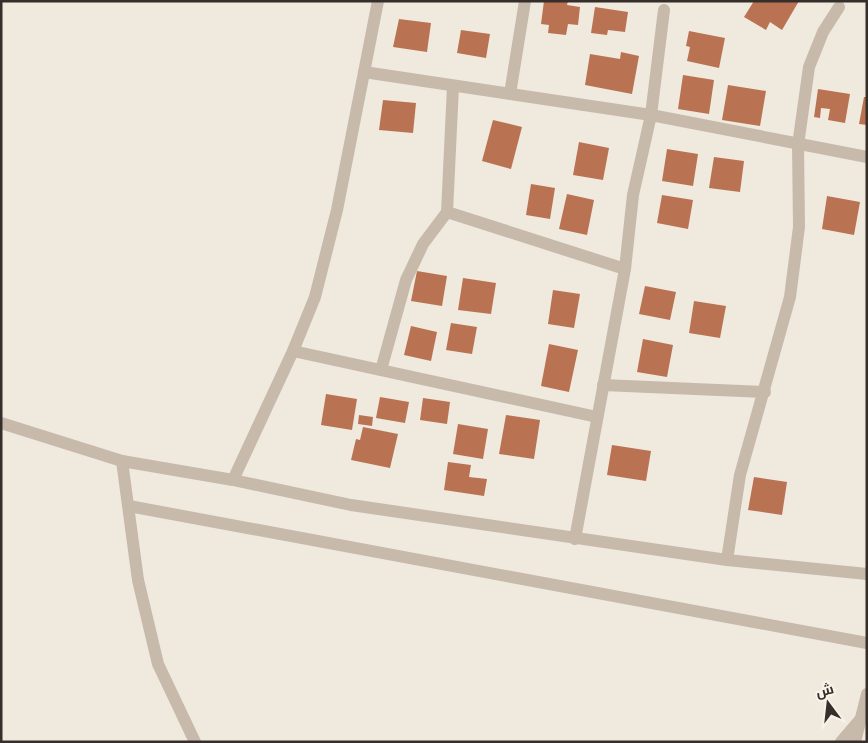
<svg xmlns="http://www.w3.org/2000/svg" width="868" height="743" font-family="'Golos Text',Cairo,sans-serif">
	<style>
		.building { fill: #b97353 }
		.lines { fill: none; stroke-linecap: round; stroke-linejoin: round }
		.street { stroke: #c7baab; stroke-width: 12 }
	</style>
	<rect width="100%" height="100%" fill="#f0e9de"/>
	<g class="building">
		<path d="M 544,1 L 568,1 L 567,5 L 580,7 L 578,25 L 568,24 L 566,35 L 548,33 L 549,25 L 541,24 Z"/>
		<path d="M 754,1 L 799,1 L 782,30 L 770,22 L 766,30 L 744,17 Z"/>
		<path d="M 595,7 L 628,12 L 625,32 L 608,30 L 607,35 L 591,33 Z"/>
		<path d="M 399,19 L 431,23 L 427,52 L 393,47 Z"/>
		<path d="M 461,30 L 490,34 L 486,58 L 457,53 Z"/>
		<path d="M 689,31 L 725,38 L 719,68 L 687,61 L 690,47 L 686,46 Z"/>
		<path d="M 621,52 L 639,56 L 632,94 L 585,85 L 590,54 L 620,59 Z"/>
		<path d="M 683,75 L 714,80 L 709,114 L 678,109 Z"/>
		<path d="M 728,85 L 766,91 L 760,126 L 722,120 Z"/>
		<path d="M 818,89 L 850,94 L 845,123 L 828,120 L 830,109 L 821,108 L 820,118 L 814,117 Z"/>
		<path d="M 864,97 L 867,97 L 867,125 L 859,124 Z"/>
		<path d="M 383,100 L 416,103 L 413,133 L 379,130 Z"/>
		<path d="M 493,120 L 522,127 L 511,169 L 482,161 Z"/>
		<path d="M 579,142 L 609,148 L 603,180 L 573,175 Z"/>
		<path d="M 667,149 L 698,154 L 693,186 L 662,181 Z"/>
		<path d="M 714,157 L 744,161 L 740,192 L 709,188 Z"/>
		<path d="M 531,184 L 555,188 L 550,219 L 526,215 Z"/>
		<path d="M 567,194 L 594,200 L 587,235 L 559,229 Z"/>
		<path d="M 662,195 L 693,200 L 688,229 L 657,223 Z"/>
		<path d="M 827,196 L 860,202 L 854,235 L 822,229 Z"/>
		<path d="M 417,271 L 447,276 L 442,306 L 411,301 Z"/>
		<path d="M 463,278 L 496,283 L 491,314 L 458,310 Z"/>
		<path d="M 645,286 L 676,292 L 670,320 L 639,314 Z"/>
		<path d="M 553,290 L 580,294 L 574,328 L 548,324 Z"/>
		<path d="M 694,301 L 726,306 L 720,338 L 689,333 Z"/>
		<path d="M 451,323 L 477,327 L 472,354 L 446,350 Z"/>
		<path d="M 411,326 L 437,332 L 431,361 L 404,355 Z"/>
		<path d="M 643,339 L 673,345 L 667,377 L 637,372 Z"/>
		<path d="M 549,344 L 578,350 L 569,392 L 541,386 Z"/>
		<path d="M 326,394 L 357,399 L 352,430 L 321,425 Z"/>
		<path d="M 380,397 L 409,402 L 405,423 L 376,418 Z"/>
		<path d="M 423,398 L 450,402 L 447,424 L 420,420 Z"/>
		<path d="M 359,415 L 373,417 L 372,426 L 358,424 Z"/>
		<path d="M 506,415 L 540,420 L 534,459 L 499,454 Z"/>
		<path d="M 458,424 L 488,429 L 483,459 L 453,454 Z"/>
		<path d="M 363,427 L 398,434 L 390,468 L 351,460 L 356,439 L 360,440 Z"/>
		<path d="M 612,445 L 651,451 L 646,481 L 607,475 Z"/>
		<path d="M 448,462 L 471,465 L 469,477 L 487,479 L 484,496 L 444,490 Z"/>
		<path d="M 754,477 L 787,482 L 782,515 L 748,510 Z"/>
	</g>
	<g class="lines">
		<g class="street">
			<path d="M 364,72 L 651,115 L 867,157"/>
			<path d="M 510,94 L 525,1"/>
			<path d="M 447,212 L 453,86"/>
			<path d="M 293,351 L 597,417"/>
			<path d="M 381,370 L 406,280 L 423,244 L 447,212 L 625,269"/>
			<path d="M 603,385 L 765,392"/>
			<path d="M 1,423 L 122,461 L 233,480 L 351,505 L 727,560 L 867,574"/>
			<path d="M 122,461 L 138,580 L 158,664 L 195,742"/>
			<path d="M 233,480 L 293,351 L 315,297 L 337,210 L 378,1"/>
			<path d="M 129,506 L 867,643"/>
			<path d="M 575,539 L 625,269 L 633,195 L 651,115 L 664,10"/>
			<path d="M 727,560 L 740,475 L 790,297 L 799,227 L 798,145 L 809,67 L 823,32 L 839,7"/>
			<path d="M 841,742 L 859,721"/>
			<path d="M 855,742 L 867,694"/>
		</g>
	</g>
	<rect width="868" height="743" fill="none" stroke="#352e2a" stroke-width="5"/>
	<g transform="translate(828 703) rotate(345)" stroke="#f8f2ea" stroke-width="4" paint-order="stroke">
	<path d="M0-4L9 19L0 12L-9 19Z" fill="#352e2a"/>
	<text y="-8" font-size="14" font-weight="bold" text-anchor="middle" fill="#352e2a">ش</text>
	</g>
</svg>
